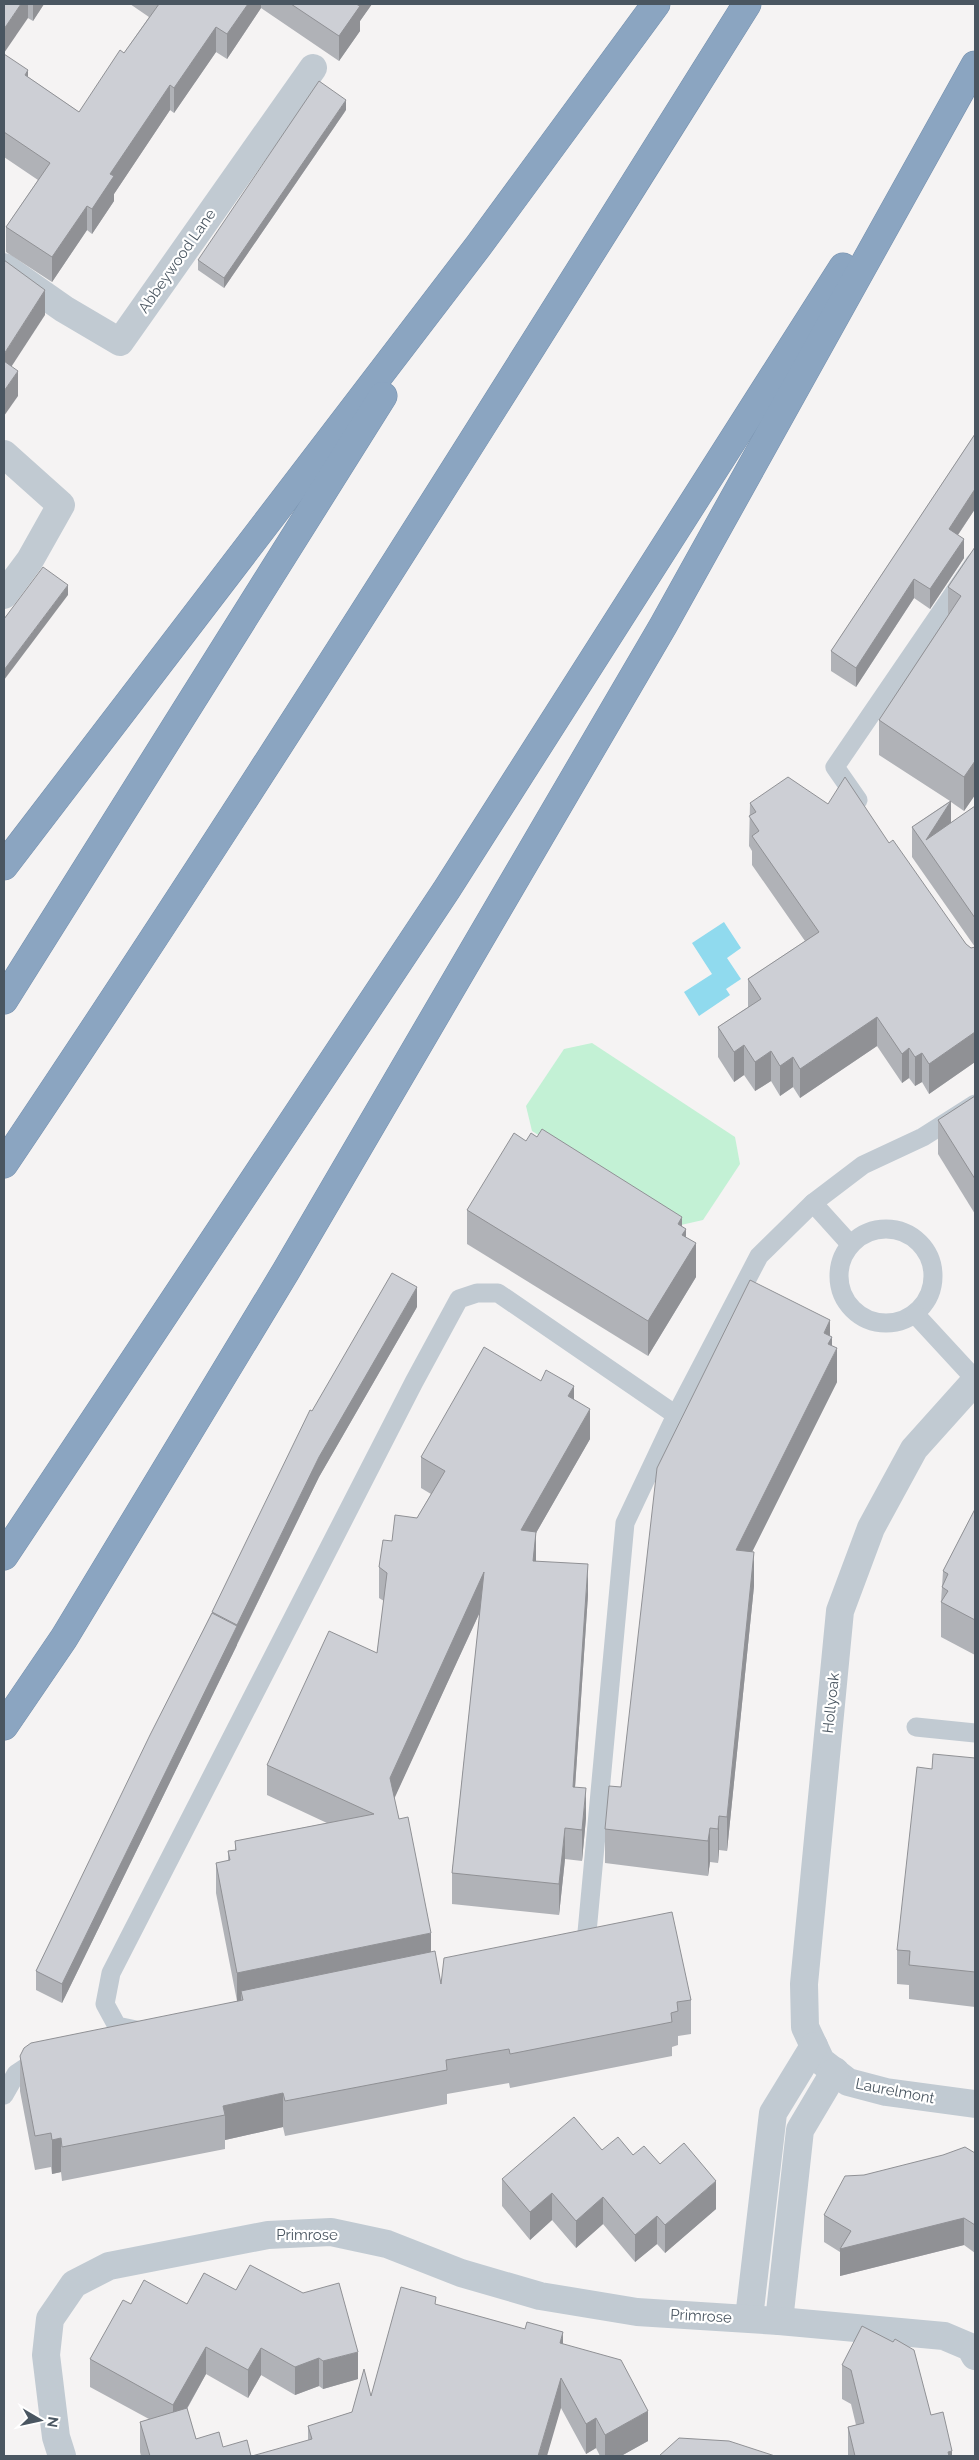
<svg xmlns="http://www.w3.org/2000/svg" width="979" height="2460" font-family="Raleway,sans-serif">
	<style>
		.green { fill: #c3f1d5 }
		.water { fill: #90daee }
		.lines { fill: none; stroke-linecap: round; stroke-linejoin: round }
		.highway-casing { stroke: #7690ad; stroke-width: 29 }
		.lane { stroke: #c1cad2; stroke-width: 19 }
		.street { stroke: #c1cad2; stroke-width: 28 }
		.highway { stroke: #8ba5c1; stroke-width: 28 }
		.wall { fill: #b0b2b7 }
		.shaded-wall { fill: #909195 }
		.building { fill: #cdcfd5; stroke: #909195 }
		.labels { text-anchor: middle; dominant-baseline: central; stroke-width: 4.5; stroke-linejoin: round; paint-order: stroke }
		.street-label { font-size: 15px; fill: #4a5661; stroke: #fff }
	</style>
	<rect width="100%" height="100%" fill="#f5f3f3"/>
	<path class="green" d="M 592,1043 L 735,1137 L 740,1164 L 703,1220 L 681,1225 L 532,1131 L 526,1106 L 564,1049 Z"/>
	<path class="water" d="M 724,922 L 741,948 L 727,958 L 741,979 L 726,989 L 730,995 L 699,1016 L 684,992 L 712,974 L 692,943 Z"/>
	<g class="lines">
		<defs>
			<g id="highway">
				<path d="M 4,866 L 479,245 L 656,4"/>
				<path d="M 4,1000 L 383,396"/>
				<path d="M 4,1164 C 260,783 503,393 747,4"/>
				<path d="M 4,1556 L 447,889 L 843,267"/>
				<path d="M 4,1726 L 64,1638 L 286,1271 L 663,626 L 975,65"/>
			</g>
		</defs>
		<use href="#highway" class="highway-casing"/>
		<g class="lane">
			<path d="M 858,800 L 835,767 L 975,562"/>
			<path d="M 813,1203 L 850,1244"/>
			<circle cx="886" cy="1276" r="47"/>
			<path d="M 915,1314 L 975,1379"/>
			<path d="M 916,1727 L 975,1733"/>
			<path d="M 575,1945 L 586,1943 L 625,1523 L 676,1415 L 759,1256 L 813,1203 L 863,1165 L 923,1137 L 975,1104"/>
			<path d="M 141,2031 L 117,2026 L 105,2004 L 111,1973 L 414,1382 L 459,1299 L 477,1293 L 498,1293 L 676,1415"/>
			<path d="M 4,2095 L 16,2074 L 40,2058"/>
		</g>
		<g class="street">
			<path d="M 4,267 L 64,309 L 120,342 L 313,68"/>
			<path d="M 4,454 L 61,505 L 30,560 L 4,595"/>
			<path d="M 975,1381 L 914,1449 L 871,1528 L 840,1611 L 804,1984 L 805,2027 L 821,2061 L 848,2082 L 886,2092 L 975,2104"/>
			<path d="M 749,2318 L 773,2113 L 814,2046"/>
			<path d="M 779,2321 L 800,2130 L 835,2071"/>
			<path d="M 62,2456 L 56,2437 L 46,2355 L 50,2319 L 74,2284 L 109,2266 L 268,2235 L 331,2232 L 387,2244 L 461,2273 L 540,2296 L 637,2312 L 779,2321 L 944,2336 L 970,2347 L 975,2356"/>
		</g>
		<use href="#highway" class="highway"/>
	</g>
	<g class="wall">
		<path d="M 4,4 L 44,4 L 33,21 Z"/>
		<path d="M 130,4 L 372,4 L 360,21 L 360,31 L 339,61 L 261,8 L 227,59 L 216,52 L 174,113 L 170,110 L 114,194 L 114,201 L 92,234 L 87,230 L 52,282 L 6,252 L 6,227 L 38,180 L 4,157 L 4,54 L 28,77 L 79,112 L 124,53 L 149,17 Z"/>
		<path d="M 346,110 L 224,288 L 198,270 L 198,260 Z"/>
		<path d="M 975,434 L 975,509 L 958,535 L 964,558 L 930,609 L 914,598 L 856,687 L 831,671 L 831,651 Z"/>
		<path d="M 975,547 L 975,795 L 964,811 L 951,802 L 951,823 L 975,806 L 975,1062 L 929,1094 L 922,1082 L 915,1086 L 909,1078 L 902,1083 L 877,1046 L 800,1098 L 793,1087 L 780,1096 L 771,1081 L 755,1091 L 744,1075 L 734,1082 L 718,1057 L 718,1027 L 748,1007 L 748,979 L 805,941 L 752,865 L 752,851 L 749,846 L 750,803 L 889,843 L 966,944 L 971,948 L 975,947 L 912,857 L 912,827 L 950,801 L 879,755 L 879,720 L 948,615 L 948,587 Z"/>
		<path d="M 975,1096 L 975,1214 L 938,1154 L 938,1120 Z"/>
		<path d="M 526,1141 L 682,1227 L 686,1237 L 696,1277 L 648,1356 L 467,1244 L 467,1210 Z"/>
		<path d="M 417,1307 L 319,1477 L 62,2003 L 36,1990 L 36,1971 L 212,1612 L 312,1411 Z"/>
		<path d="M 830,1336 L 837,1382 L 752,1552 L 754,1586 L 727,1851 L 719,1850 L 718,1863 L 710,1862 L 708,1876 L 605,1863 L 605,1829 L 621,1787 Z"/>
		<path d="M 574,1400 L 590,1439 L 536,1533 L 536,1561 L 588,1595 L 575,1787 L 586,1818 L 582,1861 L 565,1859 L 559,1915 L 452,1904 L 452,1873 L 480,1612 L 394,1798 L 431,1952 L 441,1984 L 691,2000 L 691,2034 L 678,2036 L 678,2045 L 672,2047 L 672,2056 L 510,2088 L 509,2083 L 447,2094 L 447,2104 L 285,2136 L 283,2127 L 225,2140 L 225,2149 L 62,2181 L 61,2172 L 52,2174 L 51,2167 L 35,2170 L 20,2091 L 20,2056 L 237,2001 L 216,1893 L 216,1863 L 228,1861 L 228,1851 L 235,1850 L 235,1841 L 327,1823 L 267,1795 L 267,1765 L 377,1653 L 384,1601 L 379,1598 L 379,1567 L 392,1541 L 417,1518 L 431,1494 L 421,1488 L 421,1457 Z"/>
		<path d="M 975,1509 L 975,1655 L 941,1637 L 941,1602 L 943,1571 Z"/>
		<path d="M 975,1758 L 975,2007 L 909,1999 L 909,1985 L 897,1984 L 897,1950 Z"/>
		<path d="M 602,2150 L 633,2155 L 660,2164 L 716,2209 L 665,2253 L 657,2244 L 635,2262 L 603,2224 L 576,2248 L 552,2220 L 530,2240 L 502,2206 L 502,2179 Z"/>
		<path d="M 975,2153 L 975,2253 L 964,2245 L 840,2276 L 840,2252 L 824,2242 L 824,2215 L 864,2175 Z"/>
		<path d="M 204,2273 L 358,2379 L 323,2389 L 319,2386 L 295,2395 L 261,2375 L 248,2398 L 206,2374 L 187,2409 L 196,2439 L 223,2447 L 251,2456 L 141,2456 L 140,2452 L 140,2422 L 149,2419 L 90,2387 L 90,2359 L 131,2304 L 187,2304 Z"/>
		<path d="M 436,2305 L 563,2344 L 648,2441 L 621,2456 L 600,2456 L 596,2448 L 586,2454 L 561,2408 L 308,2440 L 308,2426 L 352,2412 L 371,2396 Z"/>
		<path d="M 842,2365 L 931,2415 L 952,2456 L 848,2456 L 848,2427 L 856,2425 L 851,2404 L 842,2399 Z"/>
	</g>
	<g class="shaded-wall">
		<path d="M 21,4 L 28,4 L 28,18 L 4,53 L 4,29 Z"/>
		<path d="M 33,4 L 44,4 L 33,21 Z"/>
		<path d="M 248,4 L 261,4 L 261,8 L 227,59 L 227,34 Z"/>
		<path d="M 355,4 L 372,4 L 360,21 L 360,31 L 339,61 L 339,36 Z"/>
		<path d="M 216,27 L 216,52 L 174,113 L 174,88 Z"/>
		<path d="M 28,70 L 28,95 L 25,75 Z"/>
		<path d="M 170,85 L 170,110 L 114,194 L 114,201 L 92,234 L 92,209 L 110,174 Z"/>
		<path d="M 346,100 L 346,110 L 224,288 L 224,278 Z"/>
		<path d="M 87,206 L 87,230 L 52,282 L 52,257 Z"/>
		<path d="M 45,290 L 45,315 L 4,378 L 4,354 Z"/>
		<path d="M 18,371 L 18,396 L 4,416 L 4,391 Z"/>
		<path d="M 975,489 L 975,509 L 949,548 L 949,529 Z"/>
		<path d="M 964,539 L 964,558 L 930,609 L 930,589 Z"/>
		<path d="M 914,579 L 914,598 L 856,687 L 856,668 Z"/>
		<path d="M 68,585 L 68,595 L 4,680 L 4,670 Z"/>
		<path d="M 975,761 L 975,795 L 964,811 L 964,777 Z"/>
		<path d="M 951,801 L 951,830 L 926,840 Z"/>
		<path d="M 877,1017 L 877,1046 L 800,1098 L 800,1069 Z"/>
		<path d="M 975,1032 L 975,1062 L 929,1094 L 929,1064 Z"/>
		<path d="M 744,1045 L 744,1075 L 734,1082 L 734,1052 Z"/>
		<path d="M 909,1048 L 909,1078 L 902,1083 L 902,1054 Z"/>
		<path d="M 771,1051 L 771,1081 L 755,1091 L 755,1062 Z"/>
		<path d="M 922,1053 L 922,1082 L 915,1086 L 915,1057 Z"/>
		<path d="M 793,1057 L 793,1087 L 780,1096 L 780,1066 Z"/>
		<path d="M 682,1217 L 682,1235 L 686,1229 L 686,1258 L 696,1243 L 696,1277 L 648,1356 L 648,1321 L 678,1224 Z"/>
		<path d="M 417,1287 L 417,1307 L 319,1477 L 237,1644 L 237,1625 L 319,1457 Z"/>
		<path d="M 830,1320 L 830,1340 L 832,1337 L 832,1358 L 837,1348 L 837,1382 L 736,1584 L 736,1550 L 824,1333 Z"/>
		<path d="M 574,1386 L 574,1416 L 568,1396 Z"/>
		<path d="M 590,1409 L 590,1439 L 536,1533 L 536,1562 L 533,1561 L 521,1530 Z"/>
		<path d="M 754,1552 L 754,1586 L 727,1851 L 727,1817 Z"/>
		<path d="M 588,1564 L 588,1595 L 573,1817 L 573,1787 Z"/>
		<path d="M 484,1572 L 484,1603 L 390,1808 L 390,1778 Z"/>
		<path d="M 237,1626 L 237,1645 L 62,2003 L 62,1984 Z"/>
		<path d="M 586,1788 L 586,1818 L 582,1861 L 582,1830 Z"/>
		<path d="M 719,1816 L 719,1850 L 718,1863 L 718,1829 Z"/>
		<path d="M 565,1828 L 565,1859 L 559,1915 L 559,1884 Z"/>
		<path d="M 710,1828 L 710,1862 L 708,1876 L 708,1841 Z"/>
		<path d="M 431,1933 L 431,1964 L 241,1991 L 241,2003 L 237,2004 L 237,1973 Z"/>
		<path d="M 283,2093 L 283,2127 L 225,2140 L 225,2115 L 223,2106 Z"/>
		<path d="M 61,2138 L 61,2172 L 52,2174 L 52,2140 Z"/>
		<path d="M 716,2181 L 716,2209 L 665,2253 L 665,2225 Z"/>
		<path d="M 552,2193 L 552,2220 L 530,2240 L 530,2212 Z"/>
		<path d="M 603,2197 L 603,2224 L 576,2248 L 576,2221 Z"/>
		<path d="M 657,2216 L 657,2244 L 635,2262 L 635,2235 Z"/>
		<path d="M 964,2218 L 964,2245 L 840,2276 L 840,2249 Z"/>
		<path d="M 563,2332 L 563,2362 L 560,2343 Z"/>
		<path d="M 206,2347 L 206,2374 L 173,2433 L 173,2405 Z"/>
		<path d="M 261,2348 L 261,2375 L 248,2398 L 248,2370 Z"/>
		<path d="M 358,2352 L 358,2379 L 323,2389 L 323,2361 Z"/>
		<path d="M 319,2358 L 319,2386 L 295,2395 L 295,2367 Z"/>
		<path d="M 561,2378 L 561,2408 L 547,2456 L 538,2456 Z"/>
		<path d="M 648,2411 L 648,2441 L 621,2456 L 605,2456 L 605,2435 Z"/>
		<path d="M 596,2418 L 596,2448 L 586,2454 L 586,2424 Z"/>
		<path d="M 952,2451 L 952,2456 L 948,2456 L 948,2452 Z"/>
	</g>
	<g class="building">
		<path d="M 4,4 L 21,4 L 4,29 Z"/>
		<path d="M 159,4 L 248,4 L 227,34 L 216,27 L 174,88 L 170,85 L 110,174 L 114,176 L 92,209 L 87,206 L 52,257 L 6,227 L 50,163 L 4,132 L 4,54 L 28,70 L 25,75 L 79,112 L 120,50 L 124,53 Z"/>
		<path d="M 291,4 L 356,4 L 360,6 L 339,36 Z"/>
		<path d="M 319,81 L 346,100 L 224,278 L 198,260 Z"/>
		<path d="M 4,260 L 45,290 L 4,354 Z"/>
		<path d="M 4,361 L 18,371 L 4,391 Z"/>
		<path d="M 975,434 L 975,489 L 949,529 L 964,539 L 930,589 L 914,579 L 856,668 L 831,651 Z"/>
		<path d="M 975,547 L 975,761 L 964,777 L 879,720 L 961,596 L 948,587 Z"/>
		<path d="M 43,567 L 68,585 L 4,670 L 4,619 Z"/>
		<path d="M 788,777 L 828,804 L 845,777 L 889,843 L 893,840 L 966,944 L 971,948 L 975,947 L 975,1032 L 929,1064 L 922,1053 L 915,1057 L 909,1048 L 902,1054 L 877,1017 L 800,1069 L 793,1057 L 780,1066 L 771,1051 L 755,1062 L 744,1045 L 734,1052 L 718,1027 L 761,999 L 748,979 L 819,932 L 752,836 L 759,831 L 749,816 L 756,812 L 750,803 Z"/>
		<path d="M 951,801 L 926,840 L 975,806 L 975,918 L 912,827 Z"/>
		<path d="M 975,1096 L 975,1179 L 938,1120 Z"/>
		<path d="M 542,1129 L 682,1217 L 678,1224 L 686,1229 L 682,1235 L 696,1243 L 648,1321 L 467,1210 L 514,1133 L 526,1141 L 531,1133 L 537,1137 Z"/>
		<path d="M 392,1273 L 417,1287 L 319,1457 L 237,1625 L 212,1612 L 310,1410 L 312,1411 Z"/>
		<path d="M 750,1280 L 830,1320 L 824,1333 L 832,1337 L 828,1344 L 837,1348 L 736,1550 L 754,1552 L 727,1817 L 719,1816 L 718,1829 L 710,1828 L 708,1841 L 605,1829 L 609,1786 L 621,1787 L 657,1468 Z"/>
		<path d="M 484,1347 L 541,1381 L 546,1370 L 574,1386 L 568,1396 L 590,1409 L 521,1530 L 536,1532 L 533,1561 L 588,1564 L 573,1787 L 586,1788 L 582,1830 L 565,1828 L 559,1884 L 452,1873 L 484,1572 L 390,1778 L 399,1819 L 408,1817 L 431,1933 L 237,1973 L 216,1863 L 230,1860 L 228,1851 L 236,1850 L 235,1841 L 374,1814 L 267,1765 L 329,1631 L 377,1653 L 387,1573 L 379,1567 L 383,1540 L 392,1541 L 395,1515 L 417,1518 L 445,1471 L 421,1457 Z"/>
		<path d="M 975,1509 L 975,1620 L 941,1602 L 948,1591 L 942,1587 L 948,1574 L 943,1571 Z"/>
		<path d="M 212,1613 L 237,1626 L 62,1984 L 36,1971 L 150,1735 Z"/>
		<path d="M 933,1754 L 975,1758 L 975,1972 L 909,1965 L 910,1951 L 897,1950 L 917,1767 L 932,1769 Z"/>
		<path d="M 672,1912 L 691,2000 L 677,2002 L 678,2011 L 671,2013 L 672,2022 L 510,2054 L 509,2049 L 446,2060 L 447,2070 L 285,2101 L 283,2093 L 223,2106 L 225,2115 L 62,2147 L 61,2138 L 52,2140 L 51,2133 L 35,2136 L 20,2056 L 24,2048 L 31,2043 L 243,2000 L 241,1991 L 435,1951 L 441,1984 L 444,1958 Z"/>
		<path d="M 574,2117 L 602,2150 L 618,2137 L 633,2155 L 644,2146 L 660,2164 L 684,2143 L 716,2181 L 665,2225 L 657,2216 L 635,2235 L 603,2197 L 576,2221 L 552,2193 L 530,2212 L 502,2179 Z"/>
		<path d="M 965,2147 L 975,2153 L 975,2225 L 964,2218 L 840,2249 L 851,2231 L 824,2215 L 845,2176 L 864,2175 L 943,2155 Z"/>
		<path d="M 250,2265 L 303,2293 L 339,2283 L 358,2352 L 323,2361 L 319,2358 L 295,2367 L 261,2348 L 248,2370 L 206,2347 L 173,2405 L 90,2359 L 123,2300 L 131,2304 L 144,2280 L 187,2304 L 204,2273 L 236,2290 Z"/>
		<path d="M 401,2287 L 436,2297 L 435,2304 L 525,2329 L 527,2322 L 563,2332 L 560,2343 L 621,2360 L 648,2411 L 605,2435 L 596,2418 L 586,2424 L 561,2378 L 538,2456 L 252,2456 L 312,2439 L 308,2426 L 352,2412 L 364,2369 L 371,2396 Z"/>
		<path d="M 862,2326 L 893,2342 L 895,2339 L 914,2350 L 931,2415 L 943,2412 L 952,2451 L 948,2452 L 949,2456 L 855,2456 L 848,2427 L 864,2423 L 851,2370 L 842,2365 Z"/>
		<path d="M 187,2408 L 196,2439 L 219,2432 L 223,2447 L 247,2440 L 251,2456 L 150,2456 L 140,2422 Z"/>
		<path d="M 679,2438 L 729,2441 L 775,2456 L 659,2456 Z"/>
	</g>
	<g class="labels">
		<g class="street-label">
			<text transform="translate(177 261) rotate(-55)">Abbeywood Lane</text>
			<text transform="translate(831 1703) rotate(-84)">Hollyoak</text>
			<text transform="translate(895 2091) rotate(11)">Laurelmont</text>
			<text x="307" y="2235">Primrose</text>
			<text transform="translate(701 2316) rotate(3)">Primrose</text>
		</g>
	</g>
	<rect width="979" height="2460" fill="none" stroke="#4a5661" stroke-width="10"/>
	<g transform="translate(40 2420) rotate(99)" stroke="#ffffff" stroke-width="4" paint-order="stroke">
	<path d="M0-4L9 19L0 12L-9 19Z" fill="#4a5661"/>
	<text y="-8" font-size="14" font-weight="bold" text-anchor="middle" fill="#4a5661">N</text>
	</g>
</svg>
